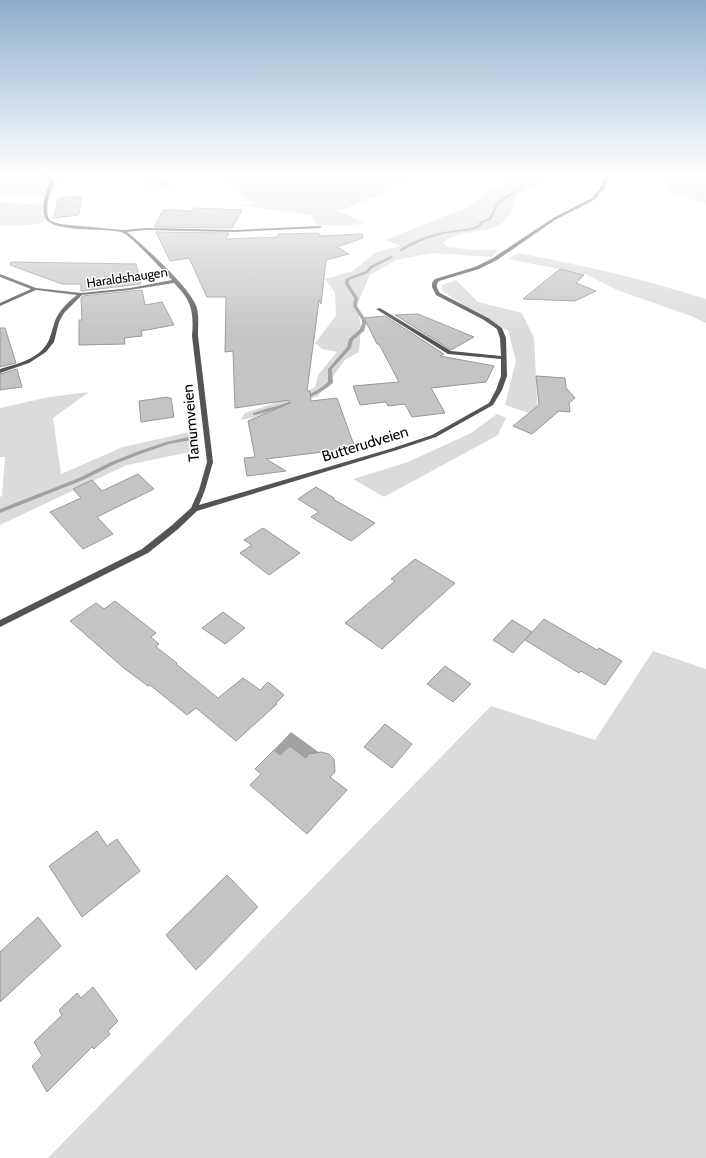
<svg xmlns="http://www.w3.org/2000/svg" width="706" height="1158" font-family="Cabin,sans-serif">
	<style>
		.green { fill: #dbdbdb }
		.water { fill: #a2a2a2 }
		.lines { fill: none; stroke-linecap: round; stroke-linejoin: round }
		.stream { fill: #a2a2a2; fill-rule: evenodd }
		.building { fill: #c4c4c4; stroke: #989898 }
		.street { fill: #545454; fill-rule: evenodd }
		.labels { text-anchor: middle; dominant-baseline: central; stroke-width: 3; stroke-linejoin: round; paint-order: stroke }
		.far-street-label { font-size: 13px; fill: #000; stroke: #fff }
		.street-label { font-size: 15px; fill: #000; stroke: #fff }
	</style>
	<rect width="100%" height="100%" fill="#fff"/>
	<g class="green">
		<path d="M 0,174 L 61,174 L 62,175 L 55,195 L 0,196 Z"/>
		<path d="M 222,174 L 415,174 L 384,193 L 338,211 L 365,223 L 346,226 L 317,225 L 310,215 L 237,205 L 254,204 L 238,193 L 221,177 Z"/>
		<path d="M 518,174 L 556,174 L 516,196 C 514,202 513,209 510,214 C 495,239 461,225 443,243 L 447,247 C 464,249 482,252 499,249 L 492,257 L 433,253 L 396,260 L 370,275 L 357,305 L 361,327 L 359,352 L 345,360 L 318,396 L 252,418 L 240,420 L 245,413 L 301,394 L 315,387 L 318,375 L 337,352 L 322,349 L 315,343 L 336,316 L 335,293 L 325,279 L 353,271 L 376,252 L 401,246 L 385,240 L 463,209 Z"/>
		<path d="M 650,174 L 706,174 L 706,204 L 670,192 L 666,184 Z"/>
		<path d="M 148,175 L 171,181 L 175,188 L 152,190 L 145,185 Z"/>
		<path d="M 0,202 L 42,205 L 41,215 L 46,216 L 43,222 L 33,225 L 0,226 Z"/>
		<path d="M 518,253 C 582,265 644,279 706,299 L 706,323 L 691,316 L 617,290 L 585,274 L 508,259 Z"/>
		<path d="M 456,280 L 478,302 L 522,313 L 534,338 L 538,416 L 505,405 L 516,361 L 508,331 C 486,317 462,307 442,290 L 442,285 Z"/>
		<path d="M 89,392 L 53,418 L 61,474 L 123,447 L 194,431 L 195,451 L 127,465 L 0,525 L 0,497 L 2,496 L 5,457 L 0,457 L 0,408 L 49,397 Z"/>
		<path d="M 497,414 L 506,418 L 498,435 L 384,497 L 353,479 L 408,462 L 471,433 Z"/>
		<path d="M 653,651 L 706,669 L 706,1158 L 48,1158 L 491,706 L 595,740 Z"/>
	</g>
	<path class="water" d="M 291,732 L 335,764 L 316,784 L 272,752 Z"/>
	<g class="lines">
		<g class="stream">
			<path d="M 532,174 L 536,174 L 535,180 L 499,204 L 491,220 L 483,223 C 481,227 478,228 473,230 C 465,232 457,231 449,233 C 433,236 416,242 402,251 L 399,250 C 412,240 432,234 449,231 C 457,229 466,230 473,227 C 477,226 479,225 480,221 L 489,218 L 497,202 L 532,179 Z"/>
			<path d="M 391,256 L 394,257 L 372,268 L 368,273 L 349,280 L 349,284 L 358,298 L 357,306 L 366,320 L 366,324 L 364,331 L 353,340 L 351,348 L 332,369 L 333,383 C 316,398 292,404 272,410 C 266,412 259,415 253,415 L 253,413 C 277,405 310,399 328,382 L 328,369 L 347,347 L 349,339 L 360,329 L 362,324 L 362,320 L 353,306 L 354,298 L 345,284 L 345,279 L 366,271 L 370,266 Z"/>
			<path d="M 189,437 L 192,439 L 191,440 L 169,444 L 143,453 L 115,464 L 83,480 L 0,513 L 0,509 L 79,478 L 111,462 L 139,451 L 166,442 Z"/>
		</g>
	</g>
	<g class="building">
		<path d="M 82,196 L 79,215 L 54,218 L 58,198 Z"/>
		<path d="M 194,208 L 242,210 L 232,228 L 154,227 L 163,210 L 191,211 Z"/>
		<path d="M 156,232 L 229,233 L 226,239 L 278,237 L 278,234 L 319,233 L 319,236 L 362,234 L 363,238 L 337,247 L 349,254 L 326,260 L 321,304 L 319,300 L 307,391 L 310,391 L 311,401 L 337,398 L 355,448 L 266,459 L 286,471 L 247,476 L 244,458 L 255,457 L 248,421 L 290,403 L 289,400 L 235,408 L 233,351 L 225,352 L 226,297 L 207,297 L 189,258 L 170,261 Z"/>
		<path d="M 11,262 L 136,264 L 141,284 L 82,291 L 81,291 L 81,284 L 62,284 L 10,265 Z"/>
		<path d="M 560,269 L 584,275 L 576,283 L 596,291 L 575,301 L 523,299 Z"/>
		<path d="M 142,290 L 145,305 L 162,302 L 174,325 L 141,331 L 142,336 L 124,338 L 125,344 L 79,345 L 79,320 L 82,320 L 81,298 L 83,296 Z"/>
		<path d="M 418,314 L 474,337 L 451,350 L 395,315 Z"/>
		<path d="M 385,316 L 444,354 L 440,356 L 494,366 L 486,382 L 431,388 L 445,413 L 412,417 L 405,404 L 388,406 L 386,402 L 360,405 L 353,386 L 399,382 L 379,344 L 377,344 L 364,318 Z"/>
		<path d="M 0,328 L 5,328 L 16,363 L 0,367 Z"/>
		<path d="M 17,369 L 22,387 L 0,390 L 0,374 Z"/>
		<path d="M 536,376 L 565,378 L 566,388 L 575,398 L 569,403 L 570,412 L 559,411 L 532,434 L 513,426 L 539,405 Z"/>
		<path d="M 168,397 L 168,398 L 171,398 L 174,417 L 141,422 L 139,401 Z"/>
		<path d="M 138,474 L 154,489 L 97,517 L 113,534 L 83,549 L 50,512 L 81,498 L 73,489 L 92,480 L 102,491 Z"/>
		<path d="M 316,487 L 334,498 L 333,499 L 375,523 L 351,541 L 311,517 L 319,512 L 298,499 Z"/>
		<path d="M 263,528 L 300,553 L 269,575 L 240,553 L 252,545 L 244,540 Z"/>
		<path d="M 415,559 L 455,583 L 382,649 L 345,623 L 395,581 L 391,579 Z"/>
		<path d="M 115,601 L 156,633 L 151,637 L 159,644 L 156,647 L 177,663 L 176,664 L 218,698 L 243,678 L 260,690 L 268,682 L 284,695 L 276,703 L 277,704 L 236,741 L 196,708 L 187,715 L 150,685 L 148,686 L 125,669 L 70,621 L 96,603 L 104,609 Z"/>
		<path d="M 223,612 L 245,628 L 225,644 L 202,628 Z"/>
		<path d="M 544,619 L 597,650 L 599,648 L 622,661 L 605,685 L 581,671 L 579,673 L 525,640 Z"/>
		<path d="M 512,620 L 532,632 L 513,653 L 493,640 Z"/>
		<path d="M 445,666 L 471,684 L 453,702 L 427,684 Z"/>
		<path d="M 385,724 L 412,744 L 392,768 L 364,747 Z"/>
		<path d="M 290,746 L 306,758 L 309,754 L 321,752 L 329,754 L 334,759 L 335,772 L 330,777 L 347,790 L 307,834 L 250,785 L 261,774 L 255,769 L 274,750 L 280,755 Z"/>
		<path d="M 97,831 L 107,846 L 117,839 L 140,871 L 82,917 L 49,866 Z"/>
		<path d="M 227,875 L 258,907 L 196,970 L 166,935 Z"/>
		<path d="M 38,917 L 61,946 L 0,1002 L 0,952 Z"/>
		<path d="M 93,987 L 118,1021 L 108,1031 L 110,1034 L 94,1049 L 92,1047 L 47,1092 L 32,1066 L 42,1056 L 34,1042 L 62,1015 L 59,1010 L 77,993 L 81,998 Z"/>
	</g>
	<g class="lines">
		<path class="street" d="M 36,174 C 42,173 50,176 54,181 C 51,189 43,213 50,220 C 52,222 57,223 60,224 L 123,230 L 146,228 L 235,230 L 320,226 L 322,227 L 320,228 L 235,232 L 146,230 L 127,232 C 144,246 191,288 197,308 C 199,317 198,327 198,336 L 213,462 L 205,490 L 199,505 L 393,448 L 432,435 L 489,403 L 496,390 L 501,376 L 501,359 L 448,354 L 376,309 L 380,308 L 451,351 L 501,356 L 500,338 L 497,329 L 484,320 L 436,295 L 432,287 L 432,283 L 435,279 L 475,267 L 493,258 L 553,218 L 592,198 L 601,187 L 605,174 L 609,174 L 605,187 L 594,200 L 555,220 L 497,260 L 479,269 L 439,281 C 435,285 437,289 440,293 L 488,318 L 502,328 L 506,338 L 507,376 L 502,390 L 493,405 L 436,437 L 397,450 L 197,511 L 177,530 L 148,553 L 0,627 L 0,620 L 142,549 L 171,526 L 191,508 L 199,490 L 207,462 L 192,336 C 194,312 192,301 174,283 L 130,290 L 82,295 L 64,313 L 59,322 L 54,342 L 46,352 L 29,363 L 0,373 L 0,369 C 17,364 39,359 48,342 C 51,336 52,330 54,324 C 58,311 67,303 77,295 L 36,290 L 0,306 L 0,303 L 31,289 L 0,277 L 0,274 L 36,288 L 81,293 L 130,288 L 172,280 C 163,271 131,235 121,232 C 105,228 50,233 45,217 C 40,206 47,191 50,181 L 49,179 Z"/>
	</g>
	<linearGradient id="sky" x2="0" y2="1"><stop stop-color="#8cadcc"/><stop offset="0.52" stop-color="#fff"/><stop offset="1" stop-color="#fff" stop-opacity="0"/></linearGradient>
	<rect width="706" height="336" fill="url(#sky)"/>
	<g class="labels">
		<g class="far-street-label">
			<text transform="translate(127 277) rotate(-8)">Haraldshaugen</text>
		</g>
		<g class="street-label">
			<text transform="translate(191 423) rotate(-95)">Tanumveien</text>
			<text transform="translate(365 444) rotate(-17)">Butterudveien</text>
		</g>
	</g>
</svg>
